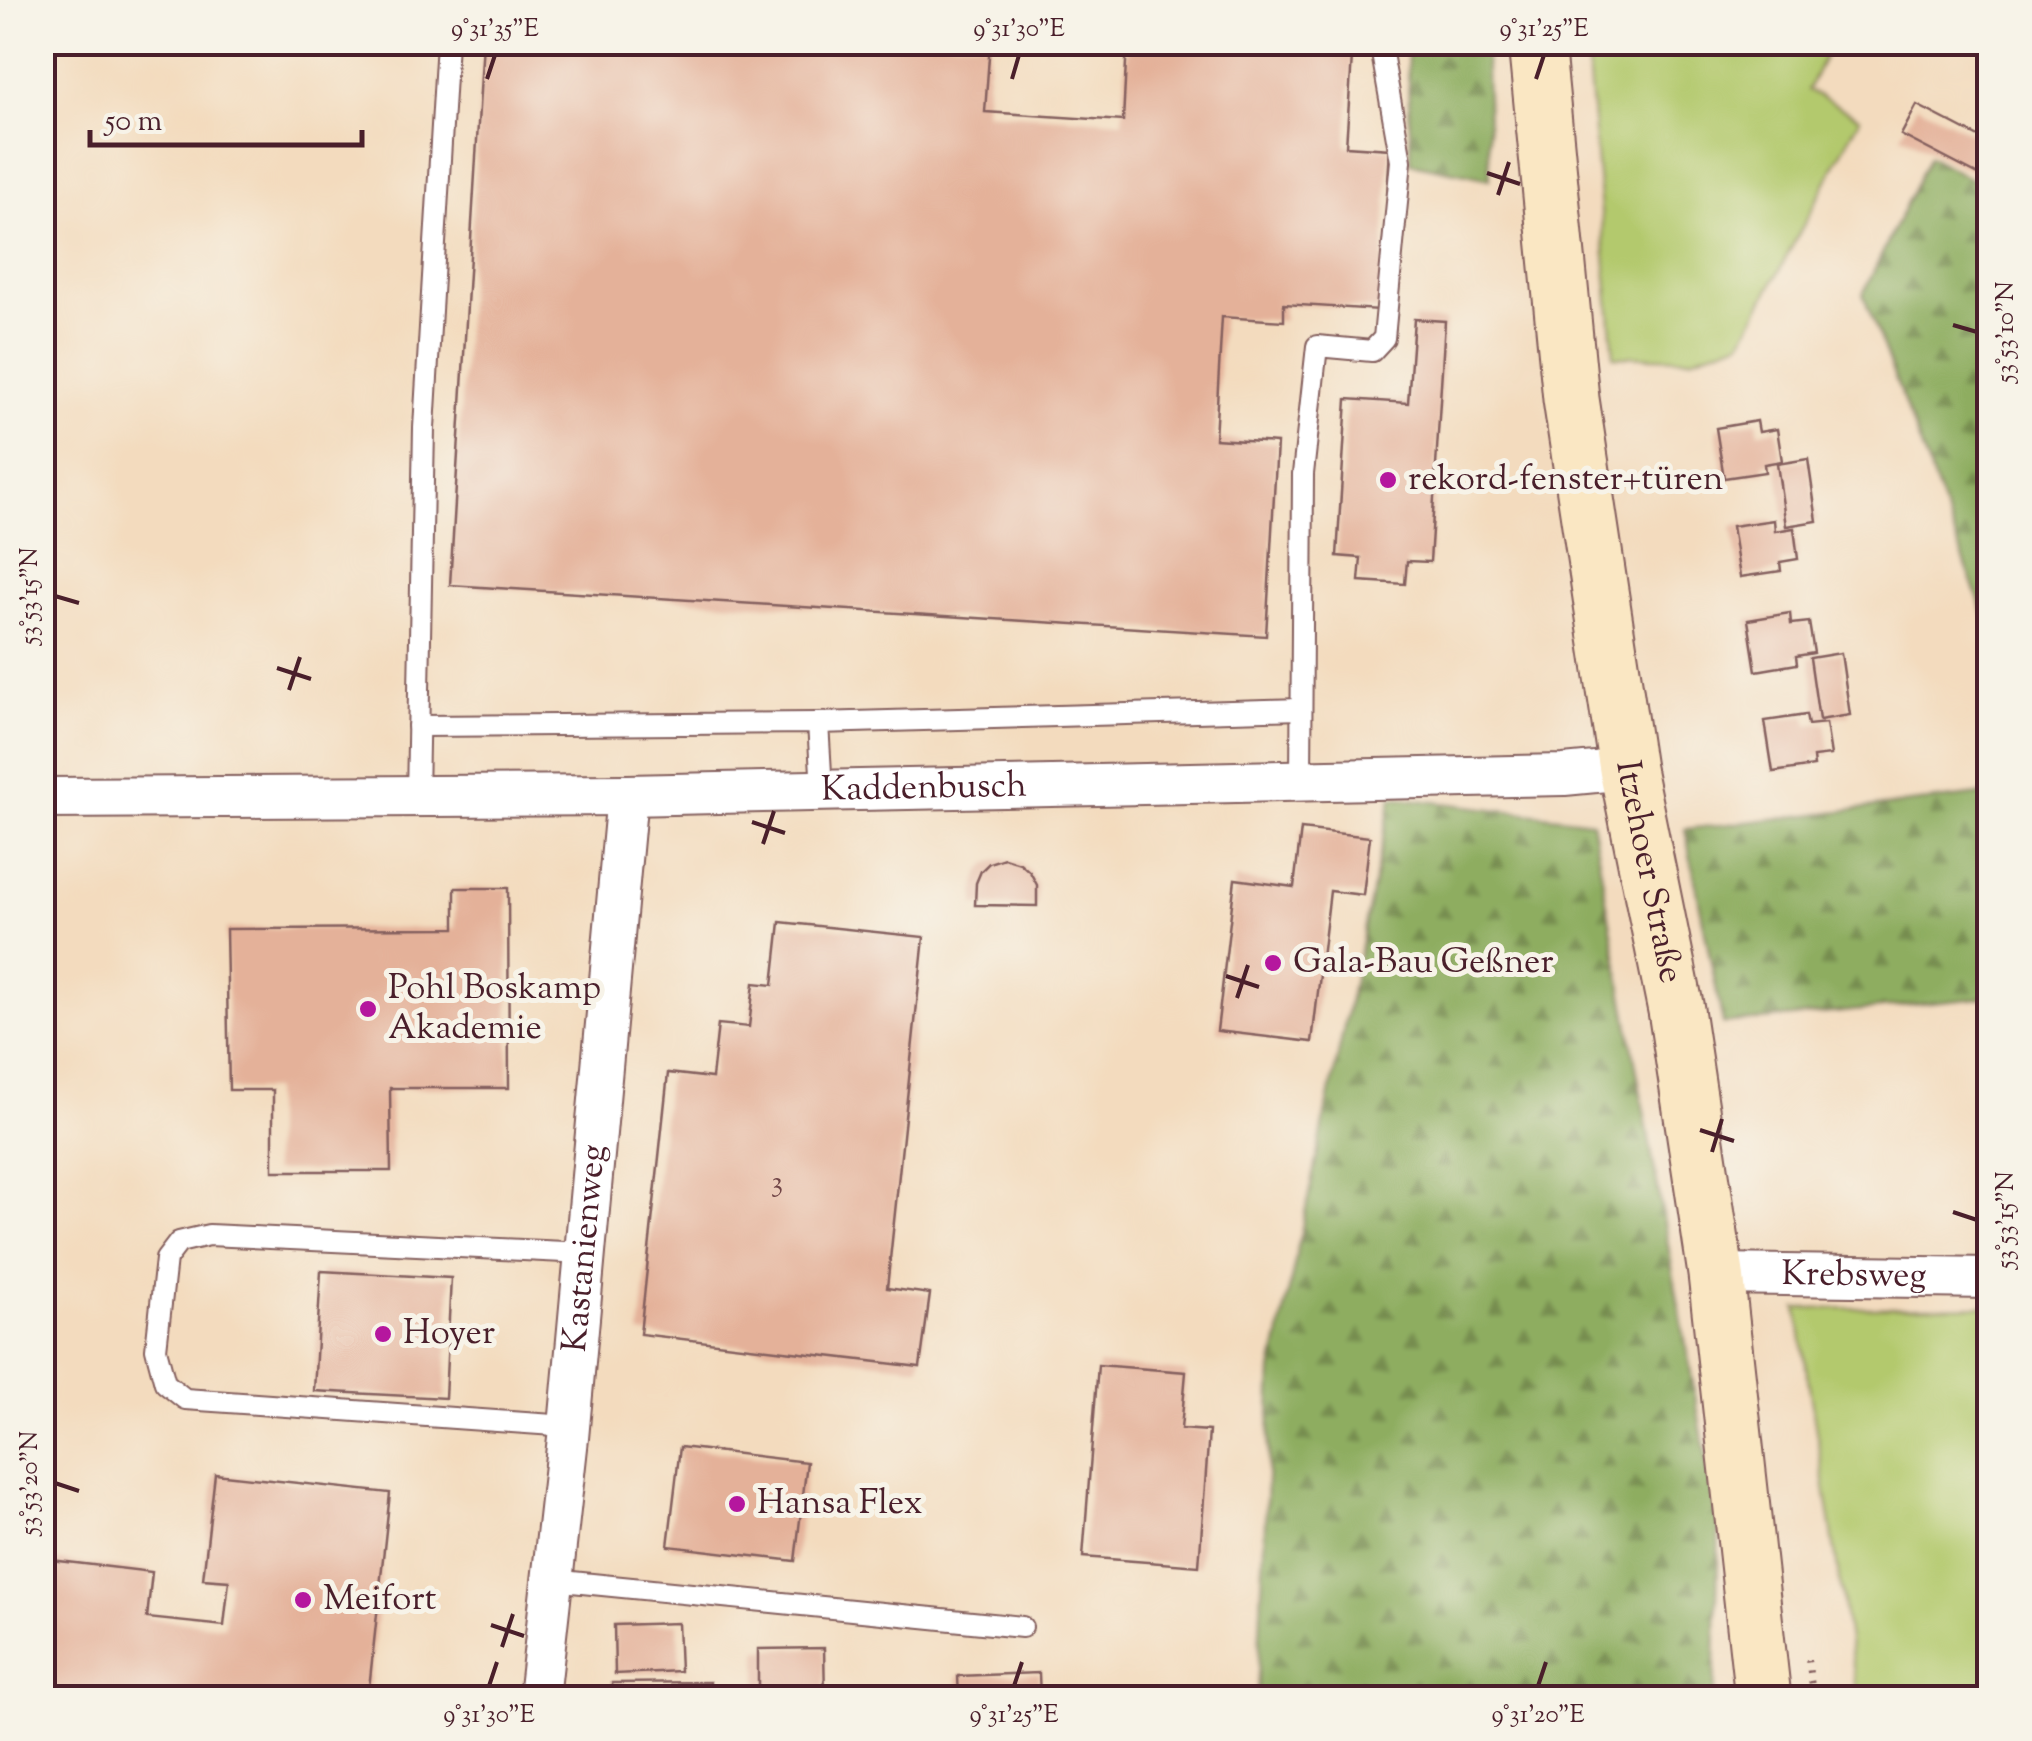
<svg xmlns="http://www.w3.org/2000/svg" width="2032" height="1741" font-family="'Sorts Mill Goudy',serif">
	<style>
		.green { fill: #b3c96d; stroke: #7e744c; stroke-width: 2.5 }
		.forest { fill: url(#forest-firs); stroke: #6c6646; stroke-width: 2.5 }
		.building { fill: #e4b199 }
		.lines { fill: none; stroke-linecap: round; stroke-linejoin: round }
		.lane-casing { stroke: #85615e; stroke-width: 24 }
		.street-casing { stroke: #85615e; stroke-width: 44 }
		.secondary-casing { stroke: #85615e; stroke-width: 59 }
		.path { stroke: #85615e; stroke-width: 6; stroke-dasharray: 2.5 8; stroke-linecap: butt }
		.lane { stroke: #fff; stroke-width: 20 }
		.street { stroke: #fff; stroke-width: 40 }
		.secondary { stroke: #fae7c3; stroke-width: 55 }
		.ticks { fill: none; stroke: #4a1f2b; stroke-width: 4 }
		.poi-dot { fill: #b5179e; stroke: #f7f3e8; stroke-width: 4 }
		.labels { text-anchor: middle; dominant-baseline: central; stroke-width: 10; stroke-linejoin: round; paint-order: stroke }
		.number-label { font-size: 30px; fill: #704446 }
		.poi-label { font-size: 35px; fill: #4a1f2b; stroke: #f7f3e8; text-anchor: start }
		.street-label { font-size: 35px; fill: #4a1f2b; stroke: #f7f3e8 }
		.neatline { fill: none; stroke: #4a1f2b; stroke-width: 4 }
		.ticks-label { font-size: 25px; text-anchor: middle; fill: #4a1f2b }
	</style>
	<defs>
		<pattern id="forest-firs" width="22" height="20" patternUnits="userSpaceOnUse" patternTransform="scale(2.5)"><rect width="22" height="20" fill="#8ead60"/><path d="M5 1l3.5 6h-7zM16 11l3.5 6h-7z" fill="#768c4f"/></pattern>
	</defs>
	<rect width="100%" height="100%" fill="#f7f3e8"/>
	<filter id="ink" filterUnits="userSpaceOnUse"><feTurbulence type="fractalNoise" baseFrequency=".01" numOctaves="2"/><feDisplacementMap in="SourceGraphic" scale="20" xChannelSelector="R" yChannelSelector="G"/><feConvolveMatrix kernelMatrix="1 2 1 2 8 2 1 2 1" color-interpolation-filters="sRGB"/></filter>
	<filter id="wash" filterUnits="userSpaceOnUse"><feTurbulence type="fractalNoise" baseFrequency=".0048" numOctaves="4" result="noise"/><feDisplacementMap in="SourceGraphic" scale="40" xChannelSelector="R" yChannelSelector="G"/><feGaussianBlur stdDeviation="2.25" result="paint"/><feColorMatrix in="noise" values="0 0 0 0 0 0 0 0 0 0 0 0 0 0 0 0 0 1.4 0 .05"/><feComposite in="paint" operator="in"/></filter>
	<g filter="url(#wash)">
		<rect width="100%" height="100%" fill="#f3dbbe"/>
		<g class="green">
			<path d="M 1586,43 L 1831,43 L 1808,90 L 1860,118 L 1742,341 L 1691,358 L 1614,356 Z"/>
			<path d="M 1989,1306 L 1989,1698 L 1858,1698 L 1797,1309 Z"/>
		</g>
		<g class="forest">
			<path d="M 1407,43 L 1485,43 L 1490,179 L 1411,163 Z"/>
			<path d="M 1929,156 L 1989,189 L 1989,626 L 1863,294 Z"/>
			<path d="M 1989,794 L 1989,997 L 1723,1024 L 1685,829 Z"/>
			<path d="M 1392,797 L 1592,821 L 1719,1529 L 1714,1698 L 1257,1698 L 1272,1371 Z"/>
		</g>
		<g id="blocks">
			<g class="building">
				<path d="M 483,42 L 990,42 L 985,112 L 1123,121 L 1127,42 L 1353,42 L 1346,146 L 1390,149 L 1380,310 L 1284,304 L 1284,321 L 1222,317 L 1215,439 L 1277,443 L 1266,636 L 450,585 Z"/>
				<path d="M 1917,105 L 1990,143 L 1990,181 L 1901,135 Z"/>
				<path d="M 1414,319 L 1445,321 L 1430,562 L 1407,561 L 1405,584 L 1359,581 L 1361,558 L 1337,556 L 1347,399 L 1408,403 Z"/>
				<path d="M 1757,421 L 1759,432 L 1777,429 L 1782,461 L 1764,464 L 1765,472 L 1724,478 L 1716,428 Z"/>
				<path d="M 1808,459 L 1817,521 L 1786,526 L 1777,464 Z"/>
				<path d="M 1774,520 L 1775,531 L 1794,528 L 1798,559 L 1780,562 L 1781,571 L 1740,577 L 1732,526 Z"/>
				<path d="M 1790,613 L 1791,624 L 1809,622 L 1814,653 L 1796,656 L 1797,664 L 1756,671 L 1748,620 Z"/>
				<path d="M 1841,653 L 1850,715 L 1819,720 L 1810,658 Z"/>
				<path d="M 1806,715 L 1808,725 L 1826,723 L 1831,755 L 1813,757 L 1814,766 L 1773,772 L 1765,721 Z"/>
				<path d="M 1301,829 L 1370,837 L 1363,895 L 1330,891 L 1312,1042 L 1217,1031 L 1235,879 L 1294,887 Z"/>
				<path d="M 1004,858 L 1020,863 L 1030,872 L 1037,885 L 1037,906 L 975,905 L 976,883 L 981,871 L 989,863 Z"/>
				<path d="M 455,888 L 508,888 L 509,1088 L 390,1088 L 391,1171 L 273,1171 L 273,1090 L 229,1090 L 226,929 L 455,928 Z"/>
				<path d="M 780,922 L 924,937 L 887,1288 L 930,1294 L 920,1367 L 640,1334 L 668,1073 L 712,1078 L 718,1024 L 749,1027 L 754,983 L 773,985 Z"/>
				<path d="M 321,1271 L 451,1278 L 445,1398 L 314,1391 Z"/>
				<path d="M 1098,1365 L 1186,1372 L 1181,1429 L 1209,1431 L 1199,1566 L 1083,1557 Z"/>
				<path d="M 680,1447 L 807,1462 L 795,1561 L 668,1546 Z"/>
				<path d="M 215,1474 L 390,1493 L 368,1698 L 42,1698 L 42,1559 L 152,1572 L 147,1618 L 224,1626 L 229,1581 L 203,1579 Z"/>
				<path d="M 678,1623 L 680,1671 L 615,1674 L 614,1625 Z"/>
				<path d="M 824,1648 L 825,1698 L 758,1698 L 758,1649 Z"/>
				<path d="M 1039,1673 L 1040,1698 L 959,1698 L 958,1676 Z"/>
				<path d="M 710,1682 L 710,1698 L 613,1698 L 612,1683 Z"/>
			</g>
		</g>
	</g>
	<g filter="url(#ink)">
		<use href="#blocks" fill-opacity="0" stroke="#85615e" stroke-width="2.5"/>
		<g class="lines">
			<defs>
				<g id="lane">
					<path d="M 818,723 L 1301,709"/>
					<path d="M 418,726 L 818,723 L 822,790"/>
					<path d="M 1301,781 L 1303,474 L 1317,346 L 1372,351 L 1384,338 L 1401,161 L 1380,42"/>
					<path d="M 417,796 L 424,428 L 447,42"/>
					<path d="M 568,1426 L 185,1399 L 165,1383 L 156,1349 L 166,1259 L 179,1242 L 209,1235 L 585,1253"/>
					<path d="M 552,1580 L 1022,1627"/>
				</g>
				<g id="street">
					<path id="s1" d="M 42,798 L 627,795 L 1564,775 L 1627,769"/>
					<path id="s2" d="M 1716,1274 L 1990,1278"/>
					<path id="s3" d="M 539,1698 L 568,1438 L 627,795"/>
				</g>
				<g id="secondary">
					<path id="s4" d="M 1536,42 L 1571,399 L 1627,769 L 1676,1010 L 1716,1274 L 1763,1698"/>
				</g>
			</defs>
			<use href="#lane" class="lane-casing"/>
			<use href="#street" class="street-casing"/>
			<use href="#secondary" class="secondary-casing"/>
			<path class="path" d="M 1808,1660 L 1814,1698"/>
			<use href="#lane" class="lane"/>
			<use href="#street" class="street"/>
			<use href="#secondary" class="secondary"/>
		</g>
	</g>
	<path class="ticks" d="M 487,79 L 495,55M 1012,79 L 1019,55M 1536,79 L 1544,55M 1487,173 L 1520,184M 1498,195 L 1509,162M 1953,325 L 1977,332M 55,596 L 79,603M 277,668 L 311,679M 289,690 L 300,657M 752,822 L 785,833M 763,844 L 774,811M 1226,976 L 1259,987M 1237,998 L 1248,965M 1700,1130 L 1734,1141M 1712,1152 L 1722,1119M 1953,1212 L 1977,1220M 55,1483 L 79,1491M 491,1625 L 524,1636M 502,1647 L 513,1614M 489,1686 L 497,1662M 1014,1686 L 1022,1662M 1538,1686 L 1546,1662"/>
	<g class="poi-dot">
		<circle cx="1388" cy="480" r="10"/>
		<circle cx="1273" cy="963" r="10"/>
		<circle cx="368" cy="1009" r="10"/>
		<circle cx="383" cy="1334" r="10"/>
		<circle cx="737" cy="1504" r="10"/>
		<circle cx="303" cy="1600" r="10"/>
	</g>
	<g class="labels">
		<g class="number-label">
			<text x="777" y="1183">3</text>
		</g>
		<g class="poi-label">
			<text x="1408" y="480">rekord-fenster+türen</text>
			<text x="1293" y="963">Gala-Bau Geßner</text>
			<text x="388" y="989">Pohl Boskamp<tspan x="388" dy="40">Akademie</tspan></text>
			<text x="403" y="1334">Hoyer</text>
			<text x="757" y="1504">Hansa Flex</text>
			<text x="323" y="1600">Meifort</text>
		</g>
		<g class="street-label">
			<text stroke="none"><textPath href="#s1" startOffset="882">Kaddenbusch</textPath></text>
			<text stroke="none"><textPath href="#s4" startOffset="838">Itzehoer Straße</textPath></text>
			<text stroke="none"><textPath href="#s3" startOffset="452">Kastanienweg</textPath></text>
			<text stroke="none"><textPath href="#s2" startOffset="138">Krebsweg</textPath></text>
		</g>
	</g>
	<rect width="2032" height="1741" fill="none" stroke="#f7f3e8" stroke-width="110"/>
	<path d="M90 130v15h272v-15" fill="none" stroke="#4a1f2b" stroke-width="5"/>
	<text x="105" y="130" font-size="30" fill="#4a1f2b" stroke="#f7f3e8" stroke-width="8" paint-order="stroke">50 m</text>
	<rect x="55" y="55" width="1922" height="1631" class="neatline"/>
	<g class="ticks-label">
		<text x="495" y="36">9°31'35"E</text>
		<text x="1019" y="36">9°31'30"E</text>
		<text x="1544" y="36">9°31'25"E</text>
		<text transform="translate(2004 332) rotate(-90)" y="9">53°53'10"N</text>
		<text transform="translate(28 596) rotate(-90)" y="9">53°53'15"N</text>
		<text transform="translate(2004 1220) rotate(-90)" y="9">53°53'15"N</text>
		<text transform="translate(28 1483) rotate(-90)" y="9">53°53'20"N</text>
		<text x="489" y="1722">9°31'30"E</text>
		<text x="1014" y="1722">9°31'25"E</text>
		<text x="1538" y="1722">9°31'20"E</text>
	</g>
</svg>
